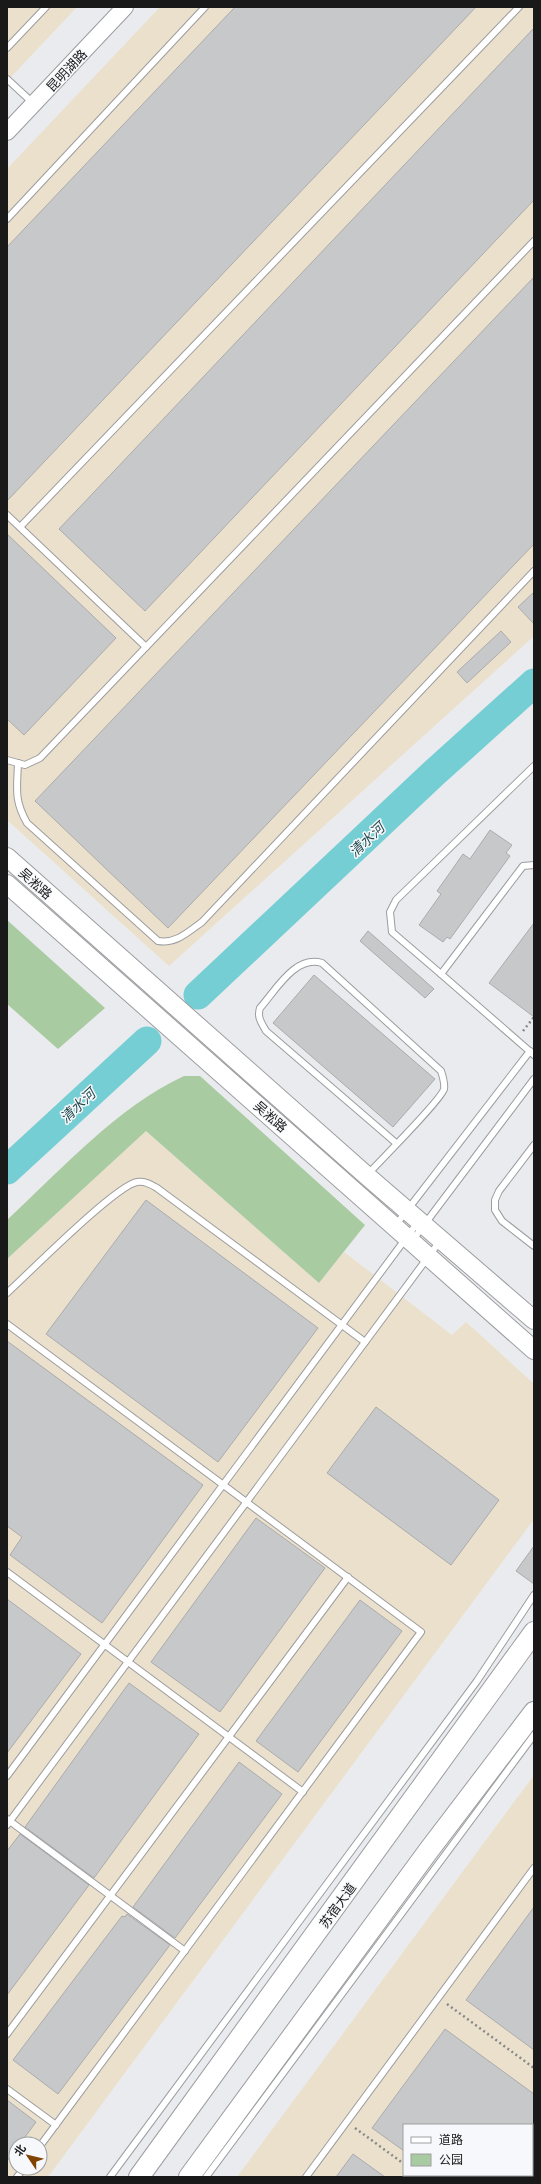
<svg xmlns="http://www.w3.org/2000/svg" width="541" height="2184" font-family="Georgia,'Noto Sans SC',serif">
	<style>
		.commercial { fill: #eae0cb; fill-rule: evenodd }
		.industrial { fill: #ebe0cb; fill-rule: evenodd }
		.green { fill: #a9cba1 }
		.lines { fill: none; stroke-linecap: round; stroke-linejoin: round }
		.river { stroke: #75ced3; stroke-width: 29 }
		.building { fill: #c7c8ca; stroke: #ababae }
		.service-casing { stroke: #9c9da0; stroke-width: 8 }
		.tertiary-casing { stroke: #9c9da0; stroke-width: 18 }
		.secondary-casing { stroke: #9c9da0; stroke-width: 20 }
		.primary-casing { stroke: #9c9da0; stroke-width: 22 }
		.path { stroke: #87888a; stroke-width: 2.5; stroke-dasharray: 2 3; stroke-linecap: butt }
		.service { stroke: #fff; stroke-width: 6 }
		.tertiary { stroke: #fff; stroke-width: 16 }
		.secondary { stroke: #fff; stroke-width: 18 }
		.primary { stroke: #fff; stroke-width: 20 }
		.labels { text-anchor: middle; dominant-baseline: central; stroke-width: 3; stroke-linejoin: round; paint-order: stroke }
		.street-label { font-size: 13px; fill: #19191a; stroke: #f7f8fb }
		.water-label { font-size: 14px; font-style: italic; fill: #214b4d; stroke: #f7f8fb }
	</style>
	<rect width="100%" height="100%" fill="#eaebee"/>
	<path class="commercial" d="M 146,1131 L 319,1283 L 344,1252 L 452,1335 L 466,1322 L 534,1384 L 534,1519 L 48,2177 L 7,2177 L 7,1259 ZM 16,2144 L 40,2144 L 40,2168 L 16,2168 Z"/>
	<g class="industrial">
		<path d="M 7,7 L 77,7 L 7,81 Z"/>
		<path d="M 160,7 L 534,7 L 534,636 L 169,966 L 7,820 L 7,169 Z"/>
		<path d="M 534,1775 L 534,2177 L 237,2177 ZM 404,2125 L 532,2125 L 532,2175 L 404,2175 Z"/>
	</g>
	<g class="green">
		<path d="M 7,920 L 105,1008 L 58,1049 L 7,1004 Z"/>
		<path d="M 184,1076 L 200,1076 L 365,1225 L 319,1283 L 146,1131 L 7,1259 L 7,1220 C 61,1170 117,1107 184,1076 Z"/>
	</g>
	<g class="lines">
		<g class="river">
			<path d="M 198,995 L 434,773 L 534,683"/>
			<path d="M 7,1170 L 147,1041"/>
		</g>
	</g>
	<g class="building">
		<path d="M 235,7 L 476,7 L 7,501 L 7,247 Z"/>
		<path d="M 534,28 L 534,200 L 145,611 L 59,529 Z"/>
		<path d="M 534,277 L 534,544 L 168,928 L 35,801 Z"/>
		<path d="M 7,534 L 116,638 L 24,735 L 7,719 Z"/>
		<path d="M 534,592 L 534,624 L 518,607 Z"/>
		<path d="M 501,631 L 511,642 L 467,683 L 457,672 Z"/>
		<path d="M 490,830 L 512,845 L 506,853 L 510,856 L 450,939 L 447,937 L 443,942 L 419,925 L 441,894 L 437,891 L 463,854 L 470,859 Z"/>
		<path d="M 534,923 L 534,1017 L 489,983 Z"/>
		<path d="M 368,931 L 434,989 L 425,998 L 360,941 Z"/>
		<path d="M 314,975 L 435,1079 L 393,1127 L 273,1023 Z"/>
		<path d="M 146,1200 L 318,1328 L 218,1462 L 46,1334 Z"/>
		<path d="M 7,1341 L 203,1485 L 102,1623 L 10,1555 L 22,1537 L 7,1526 Z"/>
		<path d="M 376,1407 L 499,1500 L 451,1565 L 327,1473 Z"/>
		<path d="M 256,1518 L 325,1568 L 220,1712 L 151,1662 Z"/>
		<path d="M 534,1546 L 534,1584 L 516,1571 Z"/>
		<path d="M 7,1599 L 81,1654 L 7,1753 Z"/>
		<path d="M 360,1600 L 402,1631 L 298,1772 L 256,1741 Z"/>
		<path d="M 129,1683 L 199,1734 L 94,1878 L 25,1827 Z"/>
		<path d="M 239,1762 L 282,1794 L 175,1938 L 133,1907 Z"/>
		<path d="M 20,1834 L 89,1885 L 7,1995 L 7,1851 Z"/>
		<path d="M 534,1907 L 534,2050 L 466,2000 Z"/>
		<path d="M 127,1914 L 170,1945 L 58,2094 L 13,2060 L 122,1916 L 125,1917 Z"/>
		<path d="M 445,2029 L 534,2094 L 534,2125 L 404,2125 L 404,2151 L 372,2128 Z"/>
		<path d="M 7,2100 L 36,2122 L 20,2144 L 16,2144 L 16,2149 L 7,2161 Z"/>
		<path d="M 353,2154 L 385,2177 L 336,2177 Z"/>
	</g>
	<g class="lines">
		<defs>
			<g id="service">
				<path d="M 7,48 L 46,7"/>
				<path d="M 7,79 L 33,103"/>
				<path d="M 7,219 L 205,7"/>
				<path d="M 7,515 L 146,647"/>
				<path d="M 20,527 L 519,7"/>
				<path d="M 7,760 L 25,765 L 40,758 L 534,241"/>
				<path d="M 18,763 C 17,789 14,800 27,823 L 158,941 C 176,944 188,932 202,922 L 534,571"/>
				<path d="M 534,865 L 523,866 L 441,974 L 534,1055"/>
				<path d="M 441,974 L 392,932 L 390,912 L 396,900 L 534,766"/>
				<path d="M 534,1145 L 499,1191 L 495,1200 L 495,1210 L 502,1221 L 534,1246"/>
				<path d="M 368,1174 C 379,1162 442,1099 444,1089 C 445,1083 443,1077 441,1071 L 322,963 C 295,955 276,990 260,1008 C 257,1017 261,1022 266,1031 L 396,1143"/>
				<path d="M 395,1226 L 530,1051"/>
				<path d="M 412,1241 L 534,1079"/>
				<path d="M 7,1293 C 29,1273 115,1186 137,1182 C 145,1181 150,1184 157,1188 L 365,1342"/>
				<path d="M 7,1324 L 421,1632 L 40,2146"/>
				<path d="M 7,1572 L 303,1792"/>
				<path d="M 7,1776 L 418,1222"/>
				<path d="M 7,1819 L 185,1951"/>
				<path d="M 7,1825 L 440,1241"/>
				<path d="M 7,2034 L 348,1577"/>
				<path d="M 7,2089 L 56,2125"/>
				<path d="M 17,2177 L 24,2168"/>
				<path d="M 110,2177 L 477,1681 L 534,1595"/>
				<path d="M 206,2177 L 534,1735"/>
				<path d="M 306,2177 L 534,1868"/>
			</g>
			<path id="tertiary" d="M 7,132 L 125,7"/>
			<g id="secondary">
				<path d="M 7,857 L 367,1176 L 534,1320"/>
				<path d="M 7,884 L 534,1350"/>
			</g>
			<g id="primary">
				<path d="M 139,2177 L 534,1632"/>
				<path d="M 189,2177 L 429,1850 L 534,1712"/>
			</g>
		</defs>
		<use href="#service" class="service-casing"/>
		<use href="#tertiary" class="tertiary-casing"/>
		<use href="#secondary" class="secondary-casing"/>
		<use href="#primary" class="primary-casing"/>
		<g class="path">
			<path d="M 523,1031 L 534,1017"/>
			<path d="M 447,2004 L 534,2068"/>
			<path d="M 355,2128 L 404,2164"/>
			<path d="M 418,2175 L 421,2177"/>
		</g>
		<use href="#service" class="service"/>
		<use href="#tertiary" class="tertiary"/>
		<use href="#secondary" class="secondary"/>
		<use href="#primary" class="primary"/>
	</g>
	<g class="labels">
		<g class="street-label">
			<text transform="translate(66 70) rotate(-47)">昆明湖路</text>
			<text transform="translate(36 883) rotate(41)">吴淞路</text>
			<text transform="translate(271 1116) rotate(41)">吴淞路</text>
			<text transform="translate(337 1905) rotate(-54)">苏宿大道</text>
		</g>
		<g class="water-label">
			<text transform="translate(366 839) rotate(-43)">清水河</text>
			<text transform="translate(77 1105) rotate(-43)">清水河</text>
		</g>
	</g>
	<rect width="541" height="2184" fill="none" stroke="#19191a" stroke-width="16"/>
	<rect x="403" y="2124" width="130" height="52" fill="#f7f8fb" stroke="#9e9fa1"/>
	<rect x="411" y="2137" width="20" height="6" fill="#ffffff" stroke="#9e9fa1"/>
	<text x="439" y="2144" font-size="12" fill="#19191a">道路</text>
	<rect x="411" y="2154" width="20" height="12" fill="#a9cba1" stroke="#9e9fa1"/>
	<text x="439" y="2164" font-size="12" fill="#19191a">公园</text>
	<g transform="translate(28 2156) rotate(305)"><circle r="19" fill="#f7f8fb" stroke="#9e9fa1"/>
	<path d="M0-3L7 15L0 10L-7 15Z" fill="#804400"/>
	<text y="-6" font-size="11" font-weight="bold" text-anchor="middle" fill="#19191a">北</text>
	</g>
</svg>
